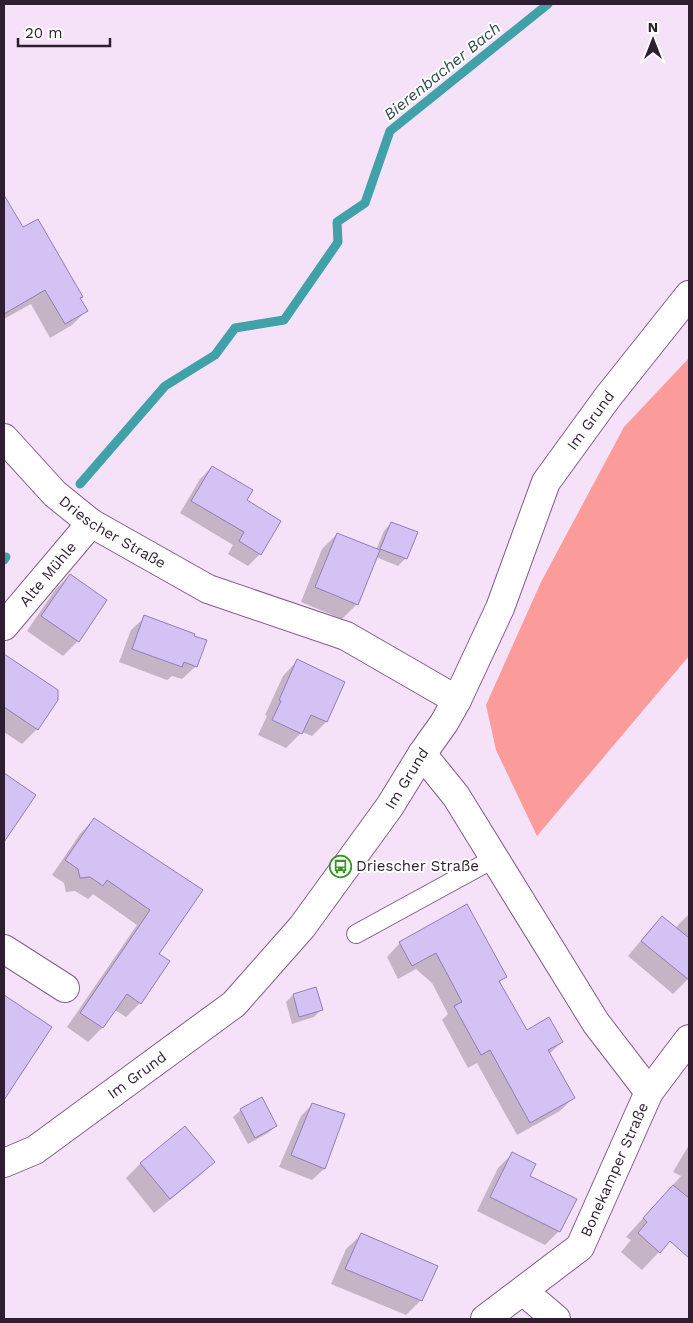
<svg xmlns="http://www.w3.org/2000/svg" width="693" height="1323" font-family="'Work Sans',sans-serif">
	<style>
		.green { fill: #fb9c9a }
		.shadow { fill: #0003 }
		.lines { fill: none; stroke-linecap: round; stroke-linejoin: round }
		.stream { stroke: #40a2a8; stroke-width: 9 }
		.building { fill: #d4c2f5; stroke: #937db9 }
		.service-casing { stroke: #855b8d; stroke-width: 20 }
		.minor-casing { stroke: #855b8d; stroke-width: 30 }
		.service { stroke: #fff; stroke-width: 18 }
		.minor { stroke: #fff; stroke-width: 28 }
		.labels { text-anchor: middle; dominant-baseline: central; stroke-width: 4; stroke-linejoin: round; paint-order: stroke }
		.street-label { font-size: 15px; fill: #2f1d32; stroke: #fff }
		.poi-label { font-size: 15px; fill: #2f1d32; stroke: #fff; text-anchor: start }
		.water-label { font-size: 16px; font-style: italic; fill: #2e4c4e; stroke: #fff }
	</style>
	<rect width="100%" height="100%" fill="#f5e2f8"/>
	<path class="green" d="M 689,358 L 689,656 L 537,836 L 496,750 L 486,705 L 541,582 L 624,427 Z"/>
	<g class="shadow">
		<path d="M 4,197 L 22,229 L 79,298 L 86,311 L 72,325 L 50,338 L 31,304 L 4,319 Z"/>
		<path d="M 212,467 L 245,501 L 260,554 L 248,566 L 228,554 L 233,545 L 180,513 L 200,479 Z"/>
		<path d="M 391,523 L 406,558 L 398,566 L 376,557 L 357,604 L 342,619 L 301,602 L 322,549 L 337,534 L 376,550 L 384,531 Z"/>
		<path d="M 70,575 L 105,600 L 78,641 L 63,656 L 27,631 L 55,590 Z"/>
		<path d="M 145,617 L 196,666 L 182,679 L 172,676 L 167,680 L 119,662 L 131,630 Z"/>
		<path d="M 9,659 L 57,699 L 37,729 L 22,744 L 4,732 L 4,665 Z"/>
		<path d="M 297,661 L 326,722 L 312,736 L 302,732 L 286,748 L 258,735 L 267,716 L 265,715 L 283,676 Z"/>
		<path d="M 4,774 L 34,795 L 4,840 Z"/>
		<path d="M 94,819 L 201,890 L 157,954 L 140,1003 L 126,1017 L 115,1010 L 102,1028 L 88,1042 L 67,1027 L 137,925 L 93,894 L 88,899 L 75,891 L 66,892 L 64,883 L 52,875 L 80,834 Z"/>
		<path d="M 466,906 L 505,976 L 499,983 L 526,1032 L 562,1042 L 549,1054 L 573,1098 L 560,1111 L 517,1135 L 477,1063 L 468,1068 L 442,1020 L 448,1014 L 432,983 L 416,969 L 398,979 L 387,957 L 400,943 Z"/>
		<path d="M 689,914 L 689,978 L 673,994 L 628,956 L 648,932 L 662,917 L 675,928 Z"/>
		<path d="M 315,988 L 321,1010 L 314,1017 L 292,1024 L 286,1002 L 293,995 Z"/>
		<path d="M 4,996 L 51,1028 L 4,1098 Z"/>
		<path d="M 313,1104 L 343,1115 L 324,1169 L 312,1180 L 279,1167 L 301,1116 Z"/>
		<path d="M 241,1110 L 276,1126 L 268,1133 L 248,1144 L 233,1117 Z"/>
		<path d="M 689,1145 L 689,1218 L 659,1252 L 642,1270 L 621,1252 L 631,1240 L 626,1237 L 681,1176 L 673,1172 Z"/>
		<path d="M 512,1154 L 528,1176 L 559,1231 L 545,1245 L 477,1211 L 498,1168 Z"/>
		<path d="M 213,1162 L 198,1177 L 154,1213 L 126,1178 L 141,1163 Z"/>
		<path d="M 361,1235 L 421,1300 L 406,1315 L 331,1284 L 346,1249 Z"/>
	</g>
	<g class="lines">
		<g class="stream">
			<path d="M 80,484 L 165,386 L 215,355 L 235,328 L 284,320 L 338,242 L 337,222 L 365,203 L 390,131 L 548,4"/>
			<path d="M 4,560 L 6,557"/>
		</g>
	</g>
	<g class="building">
		<path d="M 4,195 L 23,227 L 38,219 L 83,297 L 80,298 L 88,311 L 65,324 L 45,290 L 4,314 Z"/>
		<path d="M 212,466 L 253,490 L 247,500 L 281,521 L 261,555 L 239,541 L 244,532 L 191,501 Z"/>
		<path d="M 391,522 L 418,532 L 407,559 L 380,549 Z"/>
		<path d="M 337,533 L 380,550 L 358,605 L 315,587 Z"/>
		<path d="M 70,574 L 107,600 L 79,642 L 41,616 Z"/>
		<path d="M 144,615 L 195,634 L 194,636 L 207,640 L 197,667 L 184,662 L 182,667 L 132,649 Z"/>
		<path d="M 4,654 L 58,690 L 58,700 L 38,730 L 4,707 Z"/>
		<path d="M 297,659 L 345,682 L 327,722 L 311,715 L 302,734 L 272,720 L 281,701 L 279,700 Z"/>
		<path d="M 4,773 L 36,795 L 4,842 Z"/>
		<path d="M 94,818 L 203,890 L 159,954 L 170,961 L 141,1004 L 127,994 L 103,1028 L 80,1013 L 150,910 L 107,880 L 103,886 L 90,877 L 80,878 L 78,869 L 65,860 Z"/>
		<path d="M 467,904 L 507,977 L 499,981 L 527,1030 L 549,1017 L 563,1042 L 548,1050 L 575,1098 L 530,1123 L 490,1050 L 481,1055 L 454,1006 L 462,1002 L 436,953 L 412,966 L 399,942 Z"/>
		<path d="M 662,916 L 689,938 L 689,980 L 641,941 Z"/>
		<path d="M 316,987 L 323,1010 L 299,1017 L 293,994 Z"/>
		<path d="M 4,995 L 52,1027 L 4,1100 Z"/>
		<path d="M 262,1097 L 277,1126 L 255,1138 L 240,1109 Z"/>
		<path d="M 312,1103 L 345,1114 L 325,1169 L 291,1155 Z"/>
		<path d="M 185,1126 L 215,1162 L 170,1199 L 140,1163 Z"/>
		<path d="M 512,1152 L 536,1164 L 530,1176 L 577,1199 L 560,1232 L 490,1197 Z"/>
		<path d="M 673,1185 L 689,1198 L 689,1258 L 670,1241 L 660,1253 L 638,1233 L 647,1222 L 643,1218 Z"/>
		<path d="M 361,1233 L 438,1266 L 422,1301 L 345,1269 Z"/>
	</g>
	<g class="lines">
		<defs>
			<path id="service" d="M 356,934 L 495,858"/>
			<g id="minor">
				<path id="s1" d="M 4,438 L 55,494 L 91,523 L 208,589 L 346,636 L 457,700"/>
				<path id="s2" d="M 4,626 L 91,523"/>
				<path d="M 422,754 L 456,796 L 596,1023 L 649,1092"/>
				<path d="M 4,949 L 65,988"/>
				<path id="s3" d="M 4,1163 L 35,1150 L 234,1004 L 302,927 L 390,806 L 422,754 L 444,723 L 457,700 L 500,608 L 546,482 L 607,398 L 689,295"/>
				<path d="M 523,1291 L 556,1319"/>
				<path id="s4" d="M 485,1319 L 580,1247 L 649,1092 L 689,1039"/>
			</g>
		</defs>
		<use href="#service" class="service-casing"/>
		<use href="#minor" class="minor-casing"/>
		<use href="#service" class="service"/>
		<use href="#minor" class="minor"/>
	</g>
	<defs>
		<symbol id="bus-ring" viewBox="-11 -11 22 22"><circle r="9.5" fill="#fff" stroke="#32971d" stroke-width="1.5"/><path d="M-5-6H5V4H4V6H2V4H-2V6H-4V4H-5ZM-3.5-4V0h7V-4ZM-3.5 1.2v1.5H-2V1.2ZM2 1.2v1.5H3.5V1.2Z" fill="#32971d"/></symbol>
	</defs>
	<g fill-rule="evenodd">
		<use href="#bus-ring" x="328" y="854" width="25" height="25"/>
	</g>
	<g class="labels">
		<g class="street-label">
			<text stroke="none"><textPath href="#s3" startOffset="970">Im Grund</textPath></text>
			<text stroke="none"><textPath href="#s1" startOffset="145">Driescher Straße</textPath></text>
			<text stroke="none"><textPath href="#s2" startOffset="68">Alte Mühle</textPath></text>
			<text stroke="none"><textPath href="#s3" startOffset="565">Im Grund</textPath></text>
			<text stroke="none"><textPath href="#s3" startOffset="160">Im Grund</textPath></text>
			<text stroke="none"><textPath href="#s4" startOffset="204">Bonekamper Straße</textPath></text>
		</g>
		<g class="poi-label">
			<text x="356" y="866">Driescher Straße</text>
		</g>
		<g class="water-label">
			<text transform="translate(442 71) rotate(-39)">Bierenbacher Bach</text>
		</g>
	</g>
	<rect width="693" height="1323" fill="none" stroke="#2f1d32" stroke-width="10"/>
	<g transform="translate(653 40)" stroke="#ffffff" stroke-width="4" paint-order="stroke">
	<path d="M0-4L9 19L0 12L-9 19Z" fill="#2f1d32"/>
	<text y="-8" font-size="14" font-weight="bold" text-anchor="middle" fill="#2f1d32">N</text>
	</g>
	<path d="M18 38v8h92v-8" fill="none" stroke="#2f1d32" stroke-width="2.5"/>
	<text x="25" y="38" font-size="15" fill="#2f1d32" stroke="#ffffff" stroke-width="4" paint-order="stroke">20 m</text>
</svg>
